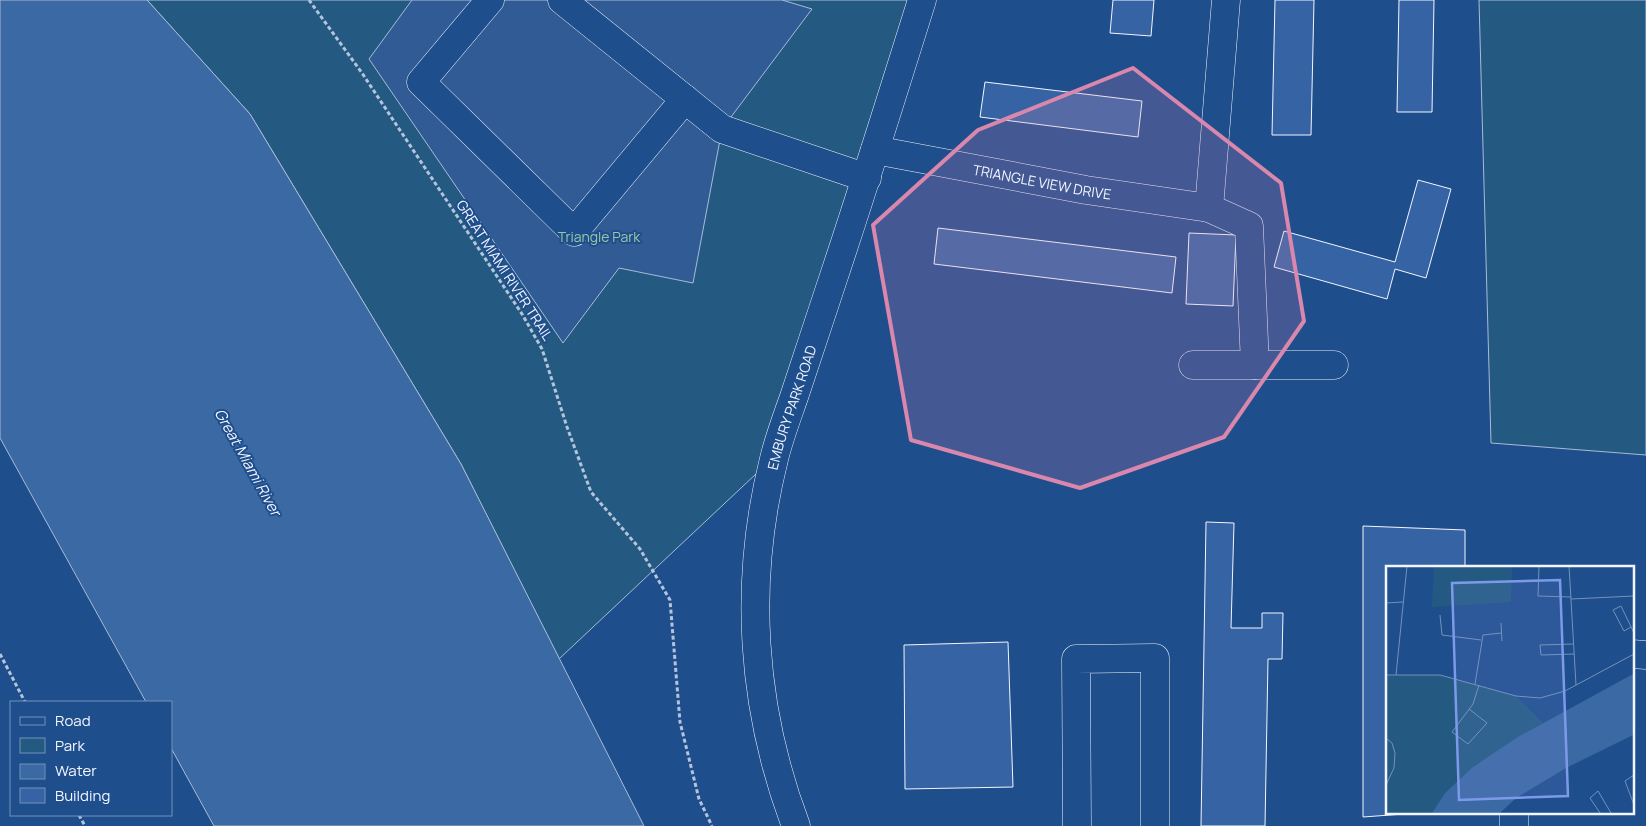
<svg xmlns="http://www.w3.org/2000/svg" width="1646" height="826" font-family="Manrope,sans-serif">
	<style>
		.green { fill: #245a82; stroke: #a8bbd7 }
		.parking { fill: #305b95; stroke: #a8bbd7 }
		.water { fill: #3b69a3; stroke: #a8bbd7 }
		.building { fill: #3563a3; stroke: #f2f6ff }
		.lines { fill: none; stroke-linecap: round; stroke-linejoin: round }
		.minor-casing { stroke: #f2f6ff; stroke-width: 29 }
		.path { stroke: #b3c4dc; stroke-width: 3; stroke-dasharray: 4 2.5; stroke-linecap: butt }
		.minor { stroke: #1f4e8c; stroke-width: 28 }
		.marked { fill: #da87ad; fill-opacity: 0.2; stroke: #da87ad; stroke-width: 4; stroke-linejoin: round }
		.labels { text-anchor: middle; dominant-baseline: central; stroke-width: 4; stroke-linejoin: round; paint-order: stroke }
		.street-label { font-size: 14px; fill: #f2f6ff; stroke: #1f4e8c }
		.park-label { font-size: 14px; fill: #97c8a6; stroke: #1f4e8c }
		.water-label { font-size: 15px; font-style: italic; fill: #f2f6ff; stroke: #1f4e8c }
		.inset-road { fill: none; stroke: #7391ba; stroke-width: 1 }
		.view { fill: #7d9aea; fill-opacity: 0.15; stroke: #7d9aea; stroke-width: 2.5 }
		.inset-edge { fill: none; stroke: #f2f6ff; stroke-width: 2.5 }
	</style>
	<rect width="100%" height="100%" fill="#1f4e8c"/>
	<g class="green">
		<path d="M 147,0 L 922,0 L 774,457 L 559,659 L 461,464 L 250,114 Z"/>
		<path d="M 1479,0 L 1646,0 L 1646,455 L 1491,443 Z"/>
	</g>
	<path class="parking" d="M 412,0 L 782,0 L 812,9 L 722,129 L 693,283 L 619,268 L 563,343 L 369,59 Z"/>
	<path class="water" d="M 0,0 L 147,0 L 250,114 L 461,464 L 644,826 L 214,826 L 171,748 L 171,702 L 146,702 L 0,438 Z"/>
	<g class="building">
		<path d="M 1113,0 L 1154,0 L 1151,36 L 1110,33 Z"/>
		<path d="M 1275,0 L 1314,0 L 1311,135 L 1272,135 Z"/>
		<path d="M 1399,0 L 1434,0 L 1432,112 L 1397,112 Z"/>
		<path d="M 985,82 L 1142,101 L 1138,137 L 980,117 Z"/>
		<path d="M 1418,180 L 1451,189 L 1426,278 L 1395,269 L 1387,299 L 1274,267 L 1284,231 L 1395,262 Z"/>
		<path d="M 938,228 L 1176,257 L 1172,293 L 934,264 Z"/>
		<path d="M 1189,233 L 1236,235 L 1233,306 L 1186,304 Z"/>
		<path d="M 1206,522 L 1234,523 L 1231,628 L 1262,628 L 1262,613 L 1283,613 L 1282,659 L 1268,659 L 1265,826 L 1201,826 Z"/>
		<path d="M 1363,526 L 1465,530 L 1465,567 L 1387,567 L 1387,812 L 1431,812 L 1363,817 Z"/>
		<path d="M 1008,642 L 1013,787 L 905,789 L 904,645 Z"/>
	</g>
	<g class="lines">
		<defs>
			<g id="minor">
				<path d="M 490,0 L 421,82 L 574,232 L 685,99"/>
				<path d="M 562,0 L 722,129 L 867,178"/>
				<path id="s1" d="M 875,150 L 1086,190 L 1209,208 L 1249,226 L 1255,365"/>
				<path d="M 1209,208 L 1226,0"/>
				<path d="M 1193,365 L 1334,365"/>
				<path d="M 1632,654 L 1646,655"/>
				<path id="s2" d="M 796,826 C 751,707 743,582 774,459 C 779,438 787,417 794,397 C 807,358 820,318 833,279 C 864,186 893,93 922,0"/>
				<path d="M 1077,826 L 1076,659 L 1155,658 L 1155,826"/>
				<path d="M 1514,826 L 1514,812"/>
			</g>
		</defs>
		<use href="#minor" class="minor-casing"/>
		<g class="path">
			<path d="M 309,0 L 362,73 L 522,314 L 542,349 L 567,427 L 591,492 L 640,549 L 670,600 L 680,722 L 699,799 L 712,826"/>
			<path d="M 0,654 L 25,702"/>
			<path d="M 79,815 L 85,826"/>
		</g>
		<use href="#minor" class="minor"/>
	</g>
	<path class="marked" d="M 1133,68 L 1281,183 L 1304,321 L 1224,437 L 1080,488 L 911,440 L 873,225 L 978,130 Z"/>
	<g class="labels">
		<g class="street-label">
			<text stroke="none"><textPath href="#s1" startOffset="170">TRIANGLE VIEW DRIVE</textPath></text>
			<text transform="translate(505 270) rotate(57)">GREAT MIAMI RIVER TRAIL</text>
			<text stroke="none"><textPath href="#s2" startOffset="428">EMBURY PARK ROAD</textPath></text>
		</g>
		<g class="park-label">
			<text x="599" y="236">Triangle Park</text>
		</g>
		<g class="water-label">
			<text transform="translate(248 462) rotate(61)">Great Miami River</text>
		</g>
	</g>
	<g transform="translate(1386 566)">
		<rect width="248" height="248" fill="#1f4e8c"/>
		<path d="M 48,0 L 126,0 L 125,36 L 46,41 ZM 0,109 L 54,109 L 130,130 L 157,157 L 87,201 L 59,227 L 46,247 L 0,247 Z" fill="#245a82"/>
		<path d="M 247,108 L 247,169 L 180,202 L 130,232 L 114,247 L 46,247 L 59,227 L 87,201 L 132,171 Z" fill="#3b69a3"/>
		<path class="inset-road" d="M 153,0 L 152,30 L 185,31M 183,0 L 190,119M 185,33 L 248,30M 0,37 L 17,36M 54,49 L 56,69 L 95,74M 115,57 L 116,75M 245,61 L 238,65 L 227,44 L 235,40 L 248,67M 187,78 L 154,79 L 155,89 L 188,88M 0,109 L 54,109 L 130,130 L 154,132 L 179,125 L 248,88M 10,109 L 21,0M 89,118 L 97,69 L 115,67M 83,143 L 101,157 L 82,178 L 66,166 L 87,138 L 93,119M 0,172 L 6,177 L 9,187 L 8,202 L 0,219M 248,209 L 239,215 L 248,239M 214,247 L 204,232 L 212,225 L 225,247"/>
		<path class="view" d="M 174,14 L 182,230 L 73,234 L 66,17 Z"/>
		<rect width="248" height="248" class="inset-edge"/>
	</g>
	<rect x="10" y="701" width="162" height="115" fill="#1f4e8c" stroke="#7391ba"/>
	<rect x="20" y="717" width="25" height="8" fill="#1f4e8c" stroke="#7391ba"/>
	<text x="55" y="726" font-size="15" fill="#f2f6ff">Road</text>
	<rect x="20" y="738" width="25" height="15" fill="#245a82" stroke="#7391ba"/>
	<text x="55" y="751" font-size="15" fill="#f2f6ff">Park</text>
	<rect x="20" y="764" width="25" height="15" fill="#3b69a3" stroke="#7391ba"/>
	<text x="55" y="776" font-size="15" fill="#f2f6ff">Water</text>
	<rect x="20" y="788" width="25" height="15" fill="#3563a3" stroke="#7391ba"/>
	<text x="55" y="801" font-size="15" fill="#f2f6ff">Building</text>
</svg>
